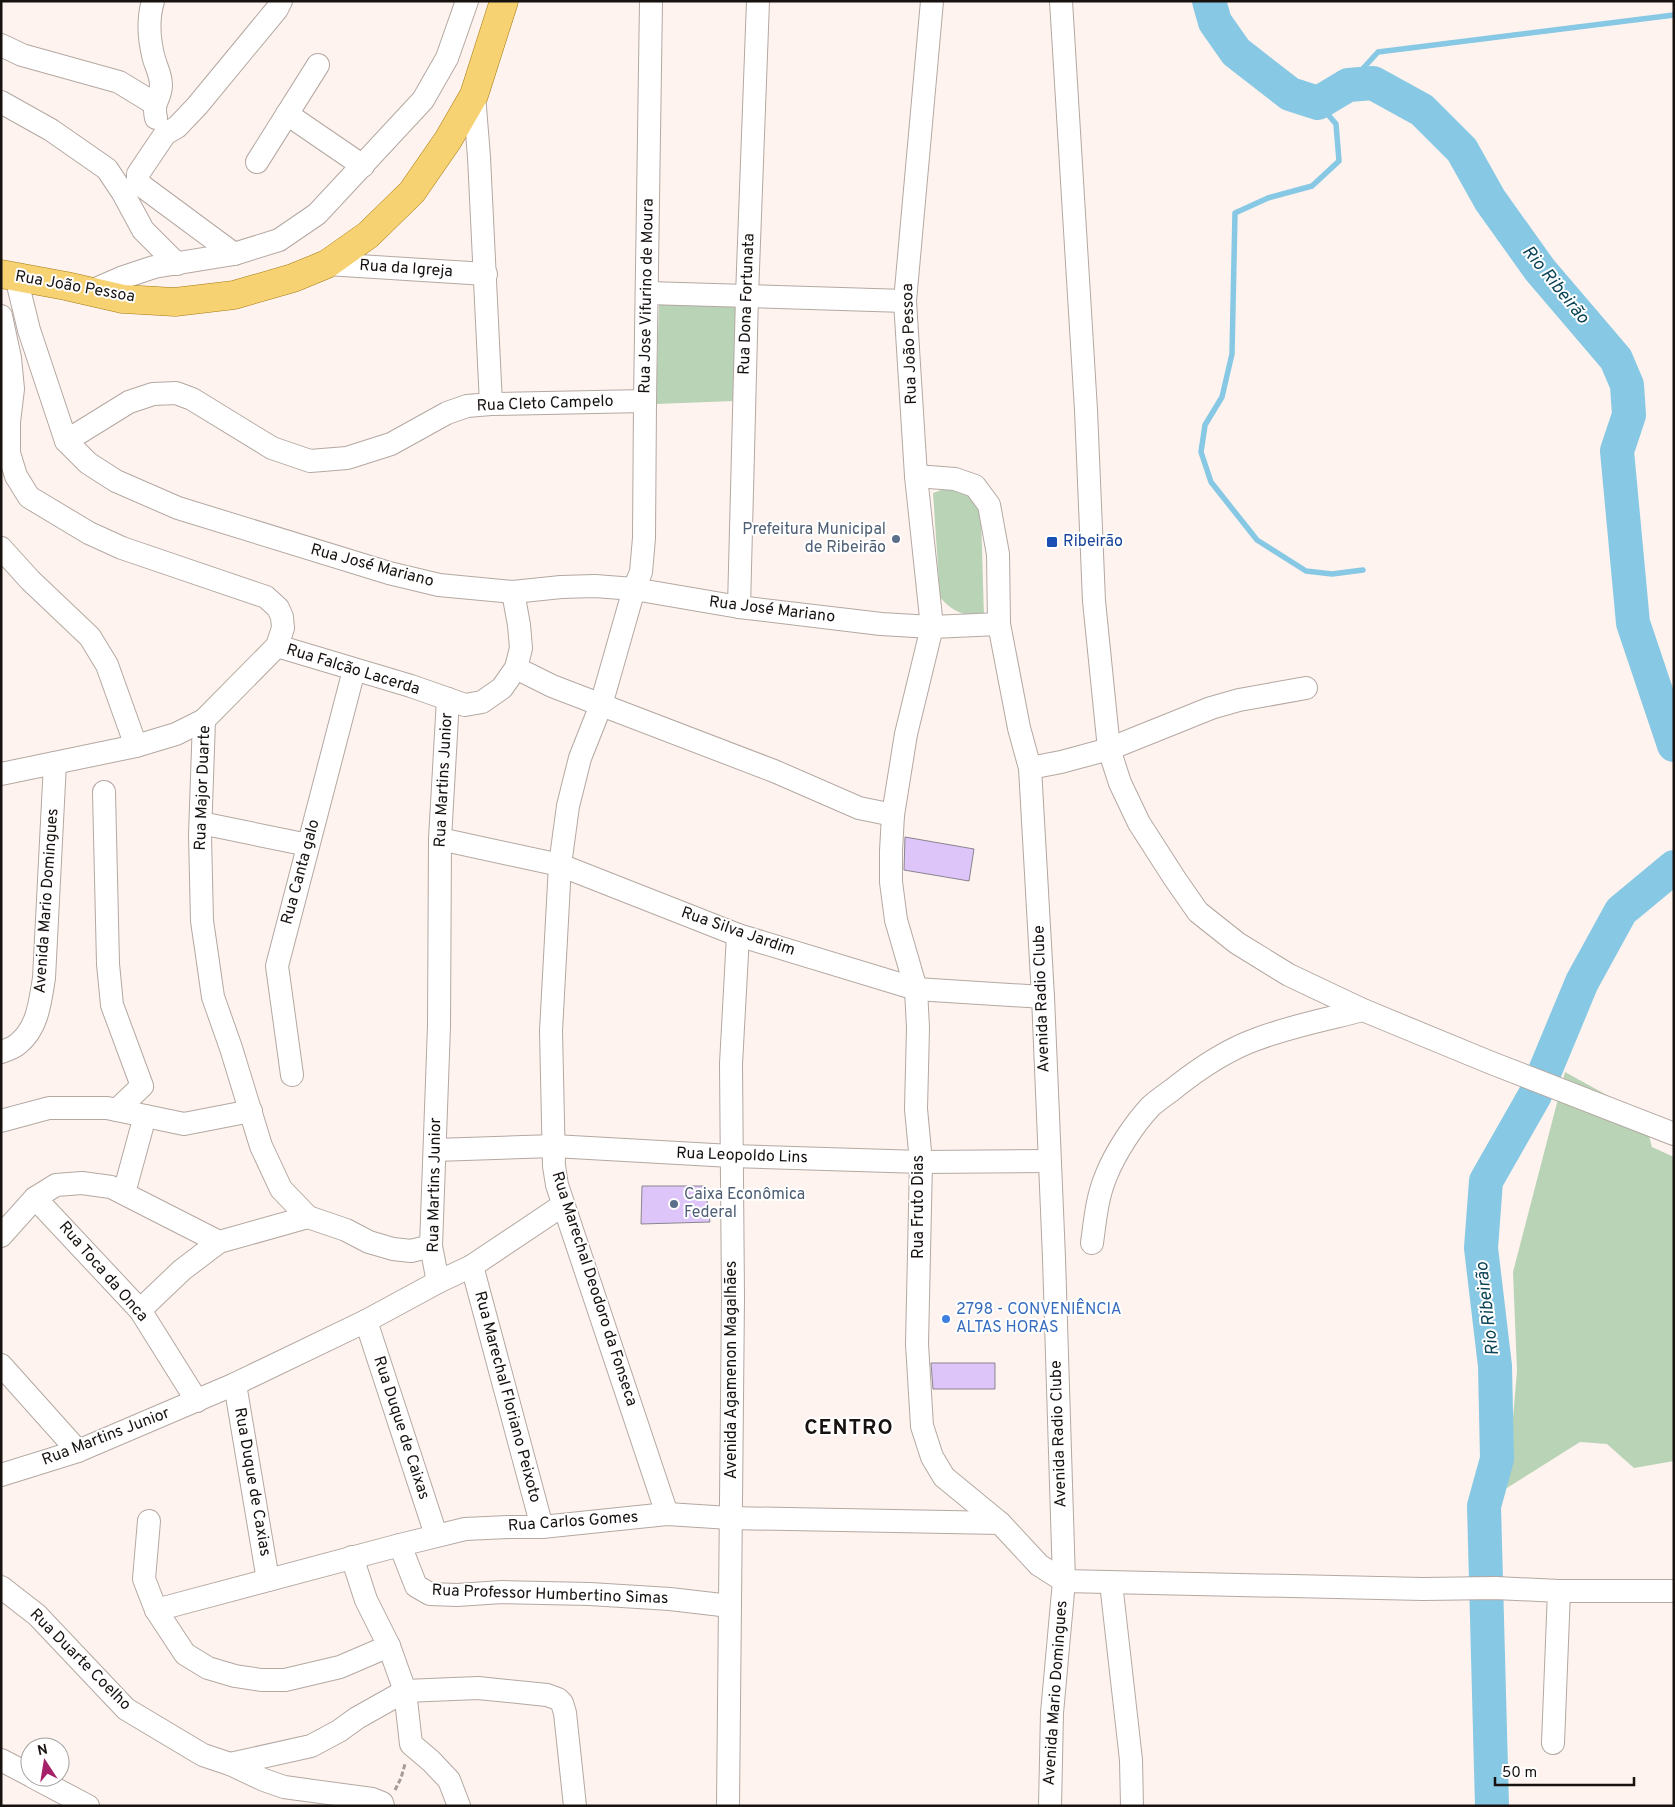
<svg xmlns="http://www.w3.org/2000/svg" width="1675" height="1807" font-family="Overpass,sans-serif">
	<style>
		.green { fill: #b9d3b6 }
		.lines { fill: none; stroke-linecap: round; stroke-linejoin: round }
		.stream { stroke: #87c8e4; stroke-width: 5.5 }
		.river { stroke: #87c8e4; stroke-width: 34 }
		.building { fill: #ddc5fa; stroke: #8a858f }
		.minor-casing { stroke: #b4a8a2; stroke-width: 24 }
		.major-casing { stroke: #a57b13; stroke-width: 29 }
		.path { stroke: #a59c99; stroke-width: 3; stroke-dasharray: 5 2.5; stroke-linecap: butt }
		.minor { stroke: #fff; stroke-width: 22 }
		.major { stroke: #f7d272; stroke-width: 28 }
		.service-dot { fill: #5c6f8a; stroke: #fff; stroke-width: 2 }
		.transit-dot { fill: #1a4fb4; stroke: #fff; stroke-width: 2 }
		.shop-dot { fill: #3f7fe0; stroke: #fff; stroke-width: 2 }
		.labels { text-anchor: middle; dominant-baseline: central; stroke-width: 4; stroke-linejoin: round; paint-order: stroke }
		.street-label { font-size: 16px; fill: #171210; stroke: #fff }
		.service-label { font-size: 16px; fill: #4e5e75; stroke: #fff; text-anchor: end }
		.transit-label { font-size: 16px; fill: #164399; stroke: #fff; text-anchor: start }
		.shop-label { font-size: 16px; fill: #366cbe; stroke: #fff; text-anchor: start }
		.water-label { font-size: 18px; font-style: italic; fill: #0b4457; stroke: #fff }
		.district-label { font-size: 21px; font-weight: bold; letter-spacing: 1px; fill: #171210; stroke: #fff }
	</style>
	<rect width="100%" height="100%" fill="#fef3ee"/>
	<g class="green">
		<path d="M 737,304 L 734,401 L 656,404 L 659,305 Z"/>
		<path d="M 944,489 L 970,493 L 978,502 L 981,516 L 984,617 C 965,616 952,612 940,597 L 933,493 Z"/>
		<path d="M 1565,1072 L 1643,1115 L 1652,1147 L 1674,1157 L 1674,1461 L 1634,1468 L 1607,1444 L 1580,1442 L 1507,1488 L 1517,1371 L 1513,1272 Z"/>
	</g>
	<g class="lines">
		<g class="stream">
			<path d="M 1348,85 L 1378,52 L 1674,15"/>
			<path d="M 1318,103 L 1336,124 L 1339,161 L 1312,186 L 1268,198 L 1235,213 L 1232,354 L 1222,397 L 1205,425 L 1201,452 L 1211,482 L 1257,540 L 1306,571 L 1332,574 L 1363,570"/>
		</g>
		<g class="river">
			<path d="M 1209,1 L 1215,22 L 1236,52 L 1290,94 L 1318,103 L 1348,85 L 1373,83 L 1422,110 L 1462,150 L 1490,200 L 1540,270 L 1616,359 L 1627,385 L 1629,415 L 1617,451 L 1633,623 L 1674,745"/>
			<path d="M 1492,1806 L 1484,1506 L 1497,1459 L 1495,1366 L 1481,1248 L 1486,1181 L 1535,1095 L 1582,982 L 1621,911 L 1674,867"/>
		</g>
	</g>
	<g class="building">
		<path d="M 905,837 L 974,849 L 969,881 L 904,870 Z"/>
		<path d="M 642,1186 L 705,1186 L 710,1222 L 641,1224 Z"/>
		<path d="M 931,1363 L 995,1363 L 995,1389 L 933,1389 Z"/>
	</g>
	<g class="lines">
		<defs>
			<g id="minor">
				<path d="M 153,1 C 148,18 149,38 153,55 C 155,65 161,74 161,85 C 161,99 152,101 156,118"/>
				<path d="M 651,1 L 645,401 L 644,538 L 641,572 L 634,589 L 601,705 L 580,758 L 568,806 L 560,865 L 551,1031 L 554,1166 L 557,1185 L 667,1514"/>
				<path d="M 932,1 L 905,301 L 916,476 L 932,627 L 906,734 L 893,815 L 891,851 L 891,882 L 896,920 L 916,989 L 918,1028 L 916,1109 L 921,1162 L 917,1344 L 922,1426 L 932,1457 L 944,1477 L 1000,1523 L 1039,1565 L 1064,1581"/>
				<path d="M 1061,1 L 1086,410 L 1094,601 L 1109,749 L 1120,783 L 1139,823 L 1175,879 L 1198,912 L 1237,943 L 1289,975 L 1363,1010 L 1489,1062 L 1674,1134"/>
				<path d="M 1,45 L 22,55 L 119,82 L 155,104"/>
				<path d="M 474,95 L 479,157 L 491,404"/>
				<path d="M 1,102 L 51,130 L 107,169 L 123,193 L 143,230 L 177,264"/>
				<path d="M 287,114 L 363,166"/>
				<path d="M 257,162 L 318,65"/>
				<path d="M 234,254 L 142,186 L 138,180 L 138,174 L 165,134 L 177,127 L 197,106 L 277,9 L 281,1"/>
				<path d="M 327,264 L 486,274"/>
				<path d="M 16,277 L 29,330 L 66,441 L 88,463 L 116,481 L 178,508 L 389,573 L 439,585 L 513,592 L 561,587 L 595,586 L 634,589 L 739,607 L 881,624 L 932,627 L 999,624"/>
				<path d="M 91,291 L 121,278 L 154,267 L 234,254 L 279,240 L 317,214 L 423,100 L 447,58 L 467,1"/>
				<path d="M 648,293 L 905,301"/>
				<path d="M 1,316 L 10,358 L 13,389 L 9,422 L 9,453 L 16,476 L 29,497 L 89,533 L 122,548 L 266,597 L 278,608 L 282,617 L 283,628 L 277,646 L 204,720 L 200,835 L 202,921 L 206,948 L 213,997 L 231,1048 L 261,1146 L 281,1189 L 308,1217 L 346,1230 L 369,1242 L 393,1249 L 411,1251 L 431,1246"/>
				<path d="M 66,441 L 129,402 L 153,394 L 176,393 L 192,399 L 272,448 L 310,461 L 347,458 L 391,444 L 447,413 L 467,406 L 491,404 L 645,401"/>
				<path d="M 916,476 L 955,479 L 975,486 L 989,505 L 998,554 L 999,624 L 1019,728 L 1030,768 L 1043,997 L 1054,1258 L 1064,1581 L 1052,1713 L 1050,1806"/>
				<path d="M 1,548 L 30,580 L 90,637 L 107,665 L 136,746"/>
				<path d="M 739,607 L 747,296 L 758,1"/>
				<path d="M 277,646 L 411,686 L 465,705 L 482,702 L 502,688 L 516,668 L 521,648 L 519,625 L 513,592"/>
				<path d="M 516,668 L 552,686 L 774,771 L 859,808 L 893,815"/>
				<path d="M 1030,768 L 1061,762 L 1109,749 L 1211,708 L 1239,700 L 1306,688"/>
				<path d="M 1,774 L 136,746 L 176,734 L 204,720"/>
				<path d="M 104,792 L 108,964 L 112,1005 L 142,1086 L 117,1110"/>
				<path d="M 201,823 L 308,845"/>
				<path d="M 440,839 L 560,865 L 738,935 L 916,989 L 1043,997"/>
				<path d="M 1,1052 C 7,1050 14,1048 19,1043 C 38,1027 40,1002 44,978 L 55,763"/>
				<path d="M 292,1075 L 277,966 L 354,670"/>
				<path d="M 1,1121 L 49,1108 L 107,1108 L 184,1124 L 251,1111"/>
				<path d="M 435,1150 L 554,1146 L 731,1156 L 921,1162 L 1049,1161"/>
				<path d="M 124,1193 L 145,1116"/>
				<path d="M 35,1198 L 140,1310 L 197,1401"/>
				<path d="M 1,1236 L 35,1198 L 56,1185 L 82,1183 L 111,1187 L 219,1242"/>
				<path d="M 1092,1243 C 1095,1221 1097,1197 1106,1176 C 1115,1153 1134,1124 1151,1106 C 1158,1100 1165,1095 1172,1090 C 1198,1069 1226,1050 1257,1039 C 1291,1026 1328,1019 1363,1010"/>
				<path d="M 472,1266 L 542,1527"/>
				<path d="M 438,1282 L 431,1246 L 439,1026 L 440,839 L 448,699"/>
				<path d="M 140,1310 L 182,1270 L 219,1242 L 308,1217"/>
				<path d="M 366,1321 L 436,1535"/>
				<path d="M 1,1365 L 78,1451"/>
				<path d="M 235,1384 L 268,1580"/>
				<path d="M 1,1475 L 78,1451 L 235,1384 L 366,1321 L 438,1282 L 472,1266 L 563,1205"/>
				<path d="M 149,1521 L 144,1579 L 156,1610 L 185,1654 L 208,1668 L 235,1676 L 261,1680 L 285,1680 L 340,1667 L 389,1646"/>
				<path d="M 400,1545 L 416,1586 L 430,1594 L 457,1595 L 502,1592 L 590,1594 L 670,1599 L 730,1606"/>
				<path d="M 352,1557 L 366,1600 L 389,1646 L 405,1691 L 411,1744 L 431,1761 L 449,1780 L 459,1806"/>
				<path d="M 1064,1581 L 1423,1589 L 1496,1588 L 1559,1591 L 1674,1591"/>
				<path d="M 1111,1583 L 1131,1760 L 1132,1806"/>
				<path d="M 1,1587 L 37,1615 L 126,1709 L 203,1755 L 230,1764 L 311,1746 L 339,1731 L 357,1718 L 405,1691 L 478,1688 L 547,1695 L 558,1699 L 562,1703 L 565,1713 L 575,1806"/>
				<path d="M 156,1610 L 400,1545 L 465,1529 L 508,1527 L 542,1527 L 667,1514 L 730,1518 L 1000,1523"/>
				<path d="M 1553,1743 L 1559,1591"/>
				<path d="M 1,1760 L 30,1775"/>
				<path d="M 230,1764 L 264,1780 L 284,1787 L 372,1799 L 382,1803 L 383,1806"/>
				<path d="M 33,1777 L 88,1806"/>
				<path d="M 728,1806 L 733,1297 L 731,1064 L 738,935"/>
			</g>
			<path id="major" d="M 1,274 L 66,286 L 123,299 L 175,302 L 234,295 L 293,278 L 327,264 L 368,235 L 412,192 L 448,140 L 474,95 L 504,1"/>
		</defs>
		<use href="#minor" class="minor-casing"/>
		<use href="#major" class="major-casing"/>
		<path class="path" d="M 395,1790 L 401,1778 L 405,1764"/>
		<use href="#minor" class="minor"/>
		<use href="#major" class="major"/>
	</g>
	<g class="service-dot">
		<circle cx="896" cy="539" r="5"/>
		<circle cx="674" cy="1204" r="5"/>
	</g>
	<rect class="transit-dot" x="1046" y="536" width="12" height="12" rx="2.5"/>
	<circle class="shop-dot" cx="946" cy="1319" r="5"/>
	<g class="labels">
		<g class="street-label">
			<text transform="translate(406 269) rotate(4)">Rua da Igreja</text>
			<text transform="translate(75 287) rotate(10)">Rua João Pessoa</text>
			<text transform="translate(647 296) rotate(-89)">Rua Jose Vifurino de Moura</text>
			<text transform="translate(747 304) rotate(-88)">Rua Dona Fortunata</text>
			<text transform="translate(910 344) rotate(-92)">Rua João Pessoa</text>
			<text transform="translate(545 404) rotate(-2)">Rua Cleto Campelo</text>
			<text transform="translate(372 566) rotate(15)">Rua José Mariano</text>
			<text transform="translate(772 610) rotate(7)">Rua José Mariano</text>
			<text transform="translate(353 670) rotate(17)">Rua Falcão Lacerda</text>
			<text transform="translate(444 780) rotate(-87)">Rua Martins Junior</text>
			<text transform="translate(203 788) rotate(-88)">Rua Major Duarte</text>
			<text transform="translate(301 872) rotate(-75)">Rua Canta galo</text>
			<text transform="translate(47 901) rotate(-86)">Avenida Mario Domingues</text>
			<text transform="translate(738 932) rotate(19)">Rua Silva Jardim</text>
			<text transform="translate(1042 999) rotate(-92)">Avenida Radio Clube</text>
			<text transform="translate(742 1156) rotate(2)">Rua Leopoldo Lins</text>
			<text transform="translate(435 1185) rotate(-89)">Rua Martins Junior</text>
			<text transform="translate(919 1207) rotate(-90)">Rua Fruto Dias</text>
			<text transform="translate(103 1272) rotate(49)">Rua Toca da Onca</text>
			<text transform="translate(594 1289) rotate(72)">Rua Marechal Deodoro da Fonseca</text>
			<text transform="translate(732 1370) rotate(-90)">Avenida Agamenon Magalhães</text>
			<text transform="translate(507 1397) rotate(75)">Rua Marechal Floriano Peixoto</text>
			<text transform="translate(401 1428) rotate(72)">Rua Duque de Caixas</text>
			<text transform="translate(1059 1434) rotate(-92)">Avenida Radio Clube</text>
			<text transform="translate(106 1437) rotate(-21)">Rua Martins Junior</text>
			<text transform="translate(252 1482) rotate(80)">Rua Duque de Caxias</text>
			<text transform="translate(573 1522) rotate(-4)">Rua Carlos Gomes</text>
			<text transform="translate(550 1595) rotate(2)">Rua Professor Humbertino Simas</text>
			<text transform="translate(80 1660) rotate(45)">Rua Duarte Coelho</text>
			<text transform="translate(1056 1693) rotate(-86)">Avenida Mario Domingues</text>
		</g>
		<g class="service-label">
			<text x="886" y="530">Prefeitura Municipal<tspan x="886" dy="18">de Ribeirão</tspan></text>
			<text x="684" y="1195" text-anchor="start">Caixa Econômica<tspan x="684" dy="18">Federal</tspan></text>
		</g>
		<g class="transit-label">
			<text x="1063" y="542">Ribeirão</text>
		</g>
		<g class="shop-label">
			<text x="956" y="1310">2798 - CONVENIÊNCIA<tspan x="956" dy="18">ALTAS HORAS</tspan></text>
		</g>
		<g class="water-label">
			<text transform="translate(1555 285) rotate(51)">Rio Ribeirão</text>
			<text transform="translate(1488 1309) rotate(-97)">Rio Ribeirão</text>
		</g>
		<g class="district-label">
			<text x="849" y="1428">CENTRO</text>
		</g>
	</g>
	<rect width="1675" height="1807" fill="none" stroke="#171210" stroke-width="5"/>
	<g transform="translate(45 1762) rotate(348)"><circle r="24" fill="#ffffff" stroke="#a2a09f"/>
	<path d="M0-4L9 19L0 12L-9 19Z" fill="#a61f69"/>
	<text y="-8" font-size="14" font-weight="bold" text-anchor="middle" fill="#171210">N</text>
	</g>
	<path d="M1495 1777v8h139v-8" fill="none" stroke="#171210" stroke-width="2.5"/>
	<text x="1502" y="1777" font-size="15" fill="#171210" stroke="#ffffff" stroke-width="4" paint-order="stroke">50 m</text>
</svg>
